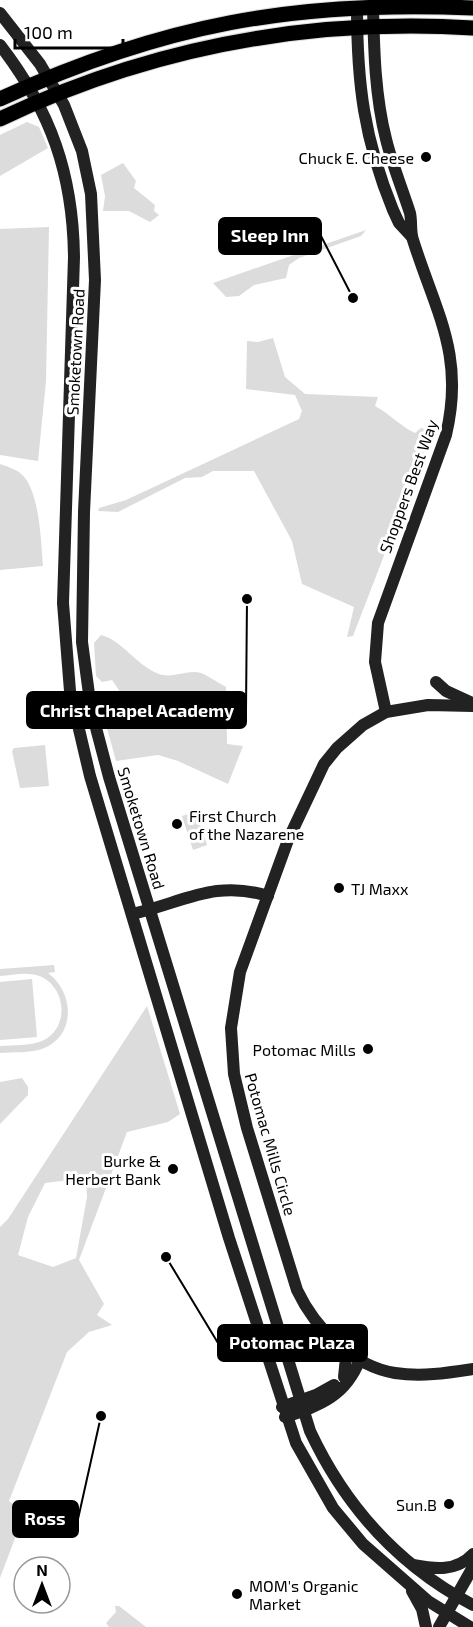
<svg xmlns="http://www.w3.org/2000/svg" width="473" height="1627" font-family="'Exo 2',sans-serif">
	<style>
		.green { fill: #dcdcdc; fill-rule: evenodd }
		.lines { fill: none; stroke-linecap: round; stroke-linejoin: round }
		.highway-casing { stroke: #dbdbdb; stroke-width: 17 }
		.secondary { stroke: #222; stroke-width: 12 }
		.highway { stroke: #000; stroke-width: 15 }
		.poi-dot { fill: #000; stroke: #fff; stroke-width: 2 }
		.labels { text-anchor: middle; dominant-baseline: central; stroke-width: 6; stroke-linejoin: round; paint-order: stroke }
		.poi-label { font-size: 16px; fill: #000; stroke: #fff; text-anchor: end }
		.street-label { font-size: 16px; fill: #000; stroke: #fff }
		.leader { fill: none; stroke: #000; stroke-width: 2 }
		.callout-dot { fill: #000; stroke: #fff; stroke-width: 2 }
		.callout { fill: #000; stroke: #000; stroke-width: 2 }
		.callout-label { font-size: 18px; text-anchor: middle; font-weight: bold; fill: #fff }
	</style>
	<rect width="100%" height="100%" fill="#fff"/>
	<g class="green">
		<path d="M 27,122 L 39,127 L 48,148 L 0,176 L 0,135 Z"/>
		<path d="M 123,163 L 136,181 L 134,188 L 155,205 L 154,211 L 159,215 L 150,222 L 129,211 L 103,211 L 105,196 L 101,175 Z"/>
		<path d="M 49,227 L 46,381 L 38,461 L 0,455 L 0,229 Z"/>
		<path d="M 366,230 L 361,236 L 299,258 L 289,265 L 286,278 L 254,285 L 239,296 L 226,297 L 213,283 Z"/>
		<path d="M 273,338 L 285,377 L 305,394 L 378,397 L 375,406 C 390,414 400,426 415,433 L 421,428 L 432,431 L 353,636 L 347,637 L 354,607 L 302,584 L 292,541 L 254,471 L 213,471 L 202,477 L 185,478 L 118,512 L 98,511 L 99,508 L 126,500 L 299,419 L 302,411 L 295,395 L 246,389 L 247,341 L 258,342 Z"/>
		<path d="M 0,464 C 9,467 19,470 25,478 C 40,498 41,542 43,566 L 0,570 Z"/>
		<path d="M 101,635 C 122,640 137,666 159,674 C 173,679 188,669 201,673 C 209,676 218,683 226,687 L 227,744 L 243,746 L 228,784 L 178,761 L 158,755 L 116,761 L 102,710 L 129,715 L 140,714 L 130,706 L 112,680 L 102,682 L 96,676 L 94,643 Z"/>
		<path d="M 45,745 L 49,786 L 20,788 L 12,751 L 14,748 Z"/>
		<path d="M 196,812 L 207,845 L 193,850 L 182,816 Z"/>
		<path d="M 54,965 L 55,972 L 48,973 C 74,992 77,1036 42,1049 C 30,1053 13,1052 0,1053 L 0,1046 C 13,1045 30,1046 42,1041 C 69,1029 67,990 42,977 C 29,971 13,975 0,976 L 0,969 Z"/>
		<path d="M 32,979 L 37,1037 L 0,1040 L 0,982 Z"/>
		<path d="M 147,1006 L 180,1114 L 168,1122 L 127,1132 L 79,1260 L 104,1304 L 97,1315 L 112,1325 L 89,1332 L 67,1352 L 9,1501 L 45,1528 L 38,1535 L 17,1533 L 0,1578 L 0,1227 L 8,1219 ZM 86,1178 L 87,1197 L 76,1258 L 53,1267 L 18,1255 L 28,1217 L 45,1183 Z"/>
		<path d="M 22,1078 L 28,1087 L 28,1095 L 0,1124 L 0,1082 Z"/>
		<path d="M 115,1606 L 119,1606 L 146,1627 L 109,1627 L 106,1623 L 116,1612 Z"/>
	</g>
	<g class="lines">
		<defs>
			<g id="highway">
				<path d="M 0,99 C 161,25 295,0 473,8"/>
				<path d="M 0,119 C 149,48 308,18 473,28"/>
			</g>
		</defs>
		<use href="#highway" class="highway-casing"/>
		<g class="secondary">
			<path d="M 357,7 C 357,84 364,139 393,210 L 399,223 L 412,237"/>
			<path d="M 373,7 C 374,50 375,96 386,139 C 392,164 402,188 410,213 C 412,222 410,231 413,240 C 436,313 465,355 446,435 L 378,623 L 375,662 L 386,712"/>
			<path d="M 0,13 L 40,64 L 64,105 L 82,151 L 91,194 L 95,280 L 84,512 L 82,642 L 91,709 L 109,777 L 310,1431 C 345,1506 399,1566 473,1605"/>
			<path d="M 0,45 C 51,111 73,174 74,257 L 63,603 L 70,691 L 90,776 L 229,1238 L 296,1443 L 333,1508 L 363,1544 L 428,1601 L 470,1627"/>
			<path d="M 436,682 L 446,691 L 472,703"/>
			<path d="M 473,706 L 428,705 L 386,712 L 363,725 L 337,748 L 324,764 L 288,840 L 240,972 L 231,1028 L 234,1074 L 247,1128 L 297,1290 C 315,1328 352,1366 395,1373 C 422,1377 447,1373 473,1369"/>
			<path d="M 132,914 C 182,903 215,879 268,896"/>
			<path d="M 343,1348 L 346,1358 L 344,1377"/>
			<path d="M 282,1407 L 316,1395 L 334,1385"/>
			<path d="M 285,1417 C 321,1405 346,1396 360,1359"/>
			<path d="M 413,1565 C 435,1569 456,1572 473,1554"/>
			<path d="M 412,1591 L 422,1609 L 426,1627"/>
			<path d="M 439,1627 L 473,1567"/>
		</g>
		<use href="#highway" class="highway"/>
	</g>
	<g class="poi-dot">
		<circle cx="426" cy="157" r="6"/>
		<circle cx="177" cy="824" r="6"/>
		<circle cx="339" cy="888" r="6"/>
		<circle cx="368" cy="1049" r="6"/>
		<circle cx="173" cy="1169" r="6"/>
		<circle cx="449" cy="1504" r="6"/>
		<circle cx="237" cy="1594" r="6"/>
	</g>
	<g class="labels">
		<g class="poi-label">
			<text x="414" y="157">Chuck E. Cheese</text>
			<text x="189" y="815" text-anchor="start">First Church<tspan x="189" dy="18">of the Nazarene</tspan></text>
			<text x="351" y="888" text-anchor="start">TJ Maxx</text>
			<text x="356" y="1049">Potomac Mills</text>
			<text x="161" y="1160">Burke &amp;<tspan x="161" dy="18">Herbert Bank</tspan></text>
			<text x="437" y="1504">Sun.B</text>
			<text x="249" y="1585" text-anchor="start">MOM's Organic<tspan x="249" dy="18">Market</tspan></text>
		</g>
		<g class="street-label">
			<text transform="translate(75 352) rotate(-87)">Smoketown Road</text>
			<text transform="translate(408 486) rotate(-70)">Shoppers Best Way</text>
			<text transform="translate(142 828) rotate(73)">Smoketown Road</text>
			<text transform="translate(271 1144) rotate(74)">Potomac Mills Circle</text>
		</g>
	</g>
	<path class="leader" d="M353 298L321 236M247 599L246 710M166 1257L218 1343M101 1416L78 1519"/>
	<g class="callout-dot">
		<circle cx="353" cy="298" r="6"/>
		<circle cx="247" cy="599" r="6"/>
		<circle cx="166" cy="1257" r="6"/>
		<circle cx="101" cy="1416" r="6"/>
	</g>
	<g class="callout">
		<rect x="219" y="218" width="102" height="36" rx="6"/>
		<rect x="27" y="692" width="219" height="36" rx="6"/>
		<rect x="218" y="1325" width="149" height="36" rx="6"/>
		<rect x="13" y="1501" width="65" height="36" rx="6"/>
	</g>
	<g class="callout-label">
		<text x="270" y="242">Sleep Inn</text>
		<text x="137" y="717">Christ Chapel Academy</text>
		<text x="292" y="1349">Potomac Plaza</text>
		<text x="45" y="1525">Ross</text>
	</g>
	<g transform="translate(42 1585)"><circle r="28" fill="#ffffff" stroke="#999999" stroke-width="1.5"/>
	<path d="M0-4.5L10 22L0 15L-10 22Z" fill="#000000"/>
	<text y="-9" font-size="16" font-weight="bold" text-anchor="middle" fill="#000000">N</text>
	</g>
	<path d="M15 39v9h108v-9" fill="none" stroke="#000000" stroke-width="3"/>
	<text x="24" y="39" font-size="18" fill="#000000" stroke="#ffffff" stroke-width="4.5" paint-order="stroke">100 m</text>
</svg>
